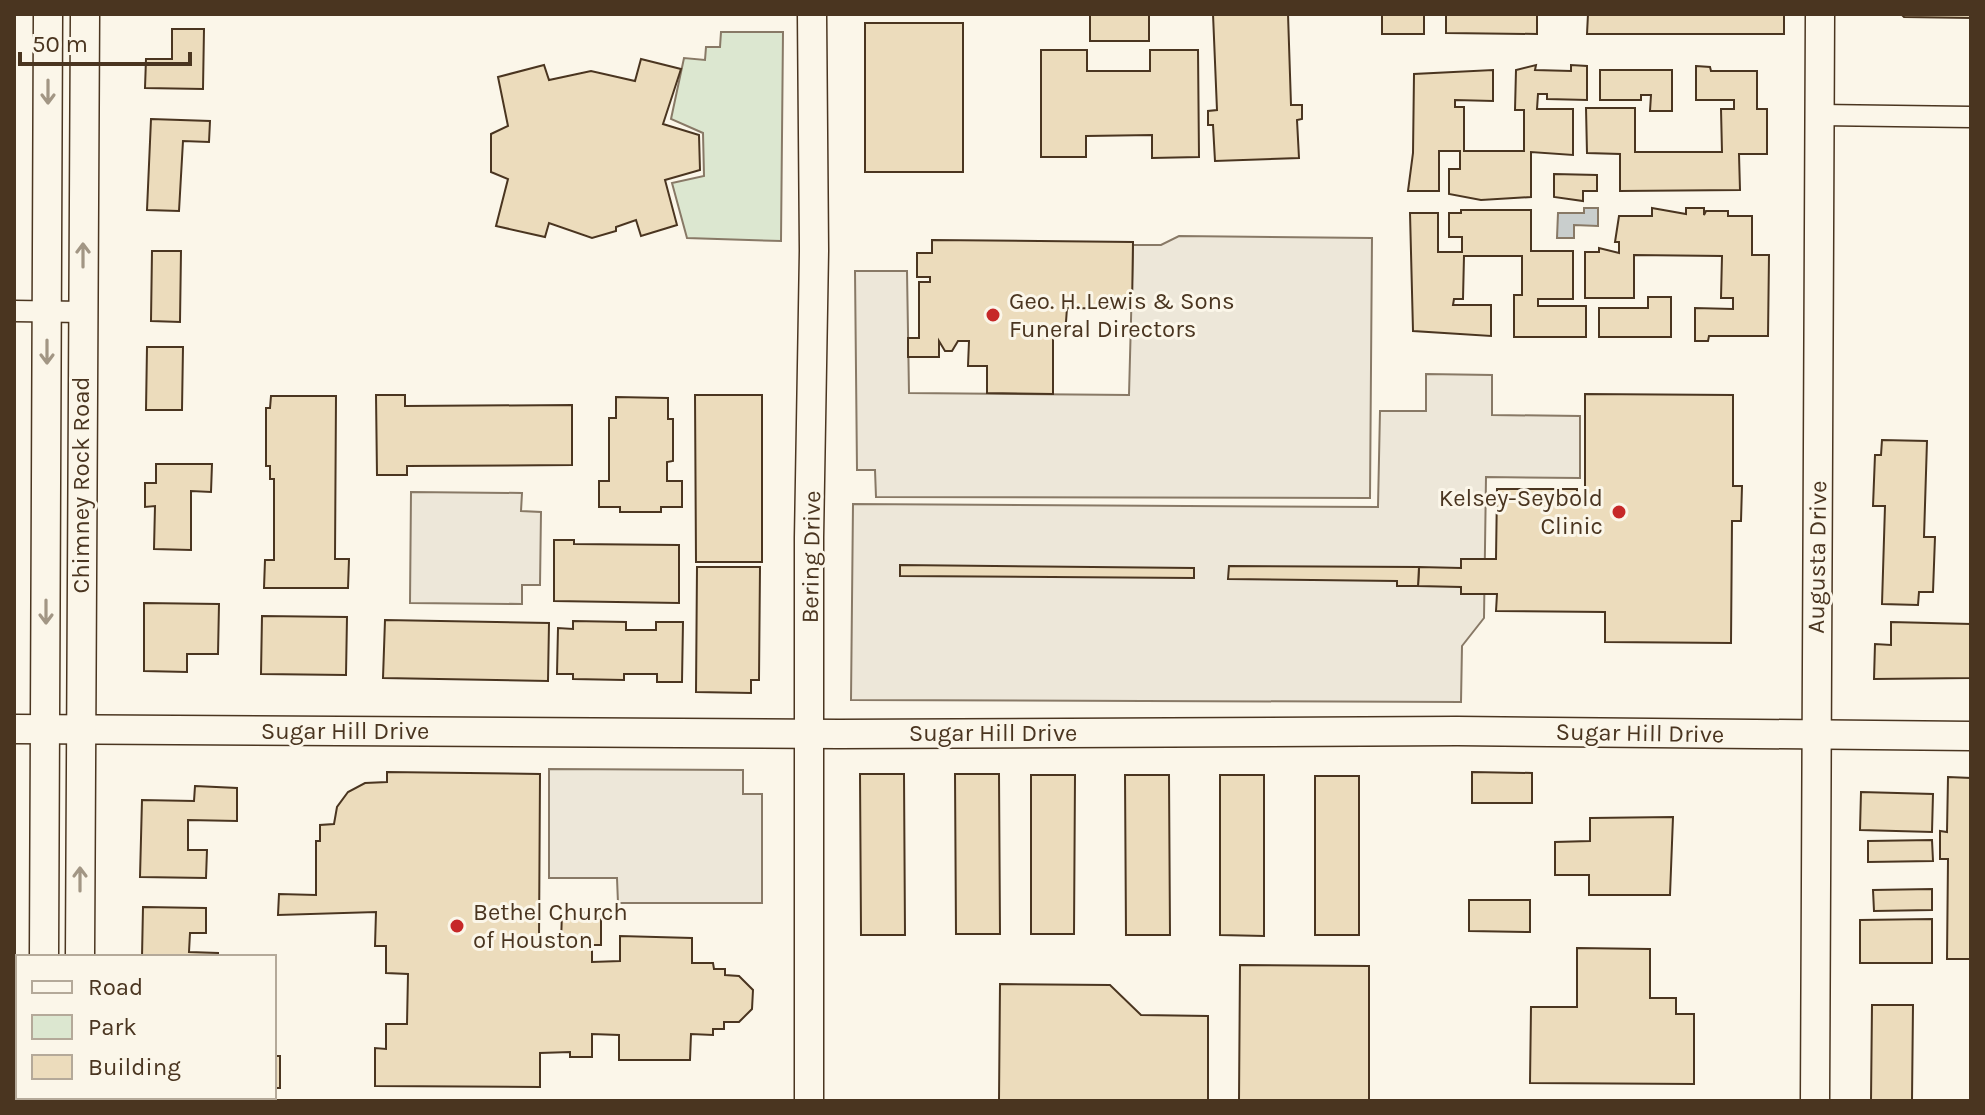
<svg xmlns="http://www.w3.org/2000/svg" width="1985" height="1115" font-family="Karla,sans-serif">
	<style>
		.green { fill: #dce7d0; stroke: #887966; stroke-width: 2 }
		.parking { fill: #ede7d9; stroke: #887966; stroke-width: 2 }
		.water { fill: #c9cecd; stroke: #887966; stroke-width: 2 }
		.building { fill: #ecdcbc; stroke: #4a3520; stroke-width: 2 }
		.lines { fill: none; stroke-linecap: round; stroke-linejoin: round }
		.street-casing { stroke: #4a3520; stroke-width: 23 }
		.secondary-casing { stroke: #4a3520; stroke-width: 31 }
		.street { stroke: #fbf6e9; stroke-width: 20 }
		.secondary { stroke: #fbf6e9; stroke-width: 28 }
		.oneway { stroke: #a29684 }
		.poi-dot { fill: #c62828; stroke: #fbf6e9; stroke-width: 3 }
		.labels { text-anchor: middle; dominant-baseline: central; stroke-width: 6; stroke-linejoin: round; paint-order: stroke }
		.poi-label { font-size: 24px; fill: #4a3520; stroke: #fbf6e9; text-anchor: start }
		.street-label { font-size: 24px; fill: #4a3520; stroke: #fbf6e9 }
	</style>
	<rect width="100%" height="100%" fill="#fbf6e9"/>
	<path class="green" d="M 721,32 L 783,32 L 781,241 L 687,238 L 672,183 L 704,176 L 703,133 L 671,119 L 684,58 L 705,60 L 706,47 L 720,47 Z"/>
	<g class="parking">
		<path d="M 1179,236 L 1372,238 L 1370,498 L 876,497 L 875,470 L 857,470 L 855,271 L 907,271 L 909,393 L 1129,395 L 1133,245 L 1161,245 Z"/>
		<path d="M 1426,374 L 1492,375 L 1492,415 L 1580,416 L 1580,478 L 1486,477 L 1484,618 L 1462,646 L 1461,702 L 851,700 L 853,504 L 1378,507 L 1380,411 L 1426,411 Z"/>
		<path d="M 411,492 L 522,493 L 521,511 L 541,512 L 540,585 L 522,585 L 522,604 L 410,603 Z"/>
		<path d="M 549,769 L 743,770 L 743,794 L 762,794 L 762,903 L 618,903 L 617,878 L 549,878 Z"/>
	</g>
	<path class="water" d="M 1584,208 L 1598,208 L 1598,226 L 1574,225 L 1574,238 L 1557,238 L 1558,213 L 1584,213 Z"/>
	<g class="building">
		<rect x="1090" y="14" width="59" height="27"/>
		<path d="M 1213,14 L 1288,14 L 1291,105 L 1302,105 L 1302,119 L 1297,120 L 1299,158 L 1215,161 L 1213,125 L 1208,125 L 1208,111 L 1217,110 Z"/>
		<rect x="1382" y="14" width="42" height="20"/>
		<path d="M 1446,14 L 1537,14 L 1537,34 L 1446,33 Z"/>
		<path d="M 1588,14 L 1784,14 L 1784,34 L 1587,34 Z"/>
		<path d="M 1901,14 L 1971,14 L 1971,18 L 1904,17 Z"/>
		<rect x="865" y="23" width="98" height="149"/>
		<path d="M 172,29 L 204,29 L 203,89 L 145,88 L 146,59 L 172,59 Z"/>
		<path d="M 1041,50 L 1087,50 L 1087,71 L 1150,71 L 1150,50 L 1198,50 L 1199,157 L 1152,158 L 1152,135 L 1086,136 L 1086,157 L 1041,157 Z"/>
		<path d="M 641,59 L 681,69 L 663,124 L 699,135 L 700,170 L 665,180 L 677,225 L 641,236 L 636,220 L 616,227 L 616,231 L 592,238 L 549,223 L 545,237 L 496,226 L 508,179 L 491,172 L 491,134 L 508,126 L 498,77 L 544,65 L 549,80 L 591,71 L 635,81 Z"/>
		<path d="M 1536,65 L 1535,70 L 1571,71 L 1571,65 L 1587,66 L 1587,100 L 1547,99 L 1547,94 L 1538,94 L 1537,109 L 1573,109 L 1573,155 L 1531,152 L 1531,197 L 1481,200 L 1449,194 L 1449,169 L 1460,169 L 1460,151 L 1439,151 L 1439,191 L 1408,191 L 1413,153 L 1414,74 L 1493,70 L 1493,101 L 1455,100 L 1455,107 L 1464,107 L 1464,151 L 1524,151 L 1524,110 L 1515,110 L 1516,70 Z"/>
		<path d="M 1696,66 L 1710,67 L 1711,71 L 1757,71 L 1757,109 L 1767,109 L 1767,154 L 1739,154 L 1740,190 L 1620,191 L 1620,154 L 1587,153 L 1586,108 L 1635,108 L 1635,152 L 1722,152 L 1721,109 L 1734,109 L 1734,100 L 1696,100 Z"/>
		<path d="M 1600,70 L 1672,70 L 1672,111 L 1650,111 L 1651,95 L 1641,95 L 1641,100 L 1600,100 Z"/>
		<path d="M 151,119 L 210,121 L 209,142 L 183,141 L 179,211 L 147,210 Z"/>
		<path d="M 1554,174 L 1597,175 L 1597,191 L 1583,191 L 1583,201 L 1554,197 Z"/>
		<path d="M 1652,208 L 1686,214 L 1686,208 L 1704,208 L 1704,215 L 1706,211 L 1728,211 L 1728,216 L 1752,216 L 1752,255 L 1769,255 L 1768,336 L 1709,336 L 1708,341 L 1695,341 L 1695,308 L 1733,309 L 1733,298 L 1721,298 L 1722,256 L 1634,255 L 1634,298 L 1585,298 L 1585,252 L 1599,252 L 1599,248 L 1619,253 L 1619,242 L 1615,242 L 1619,216 L 1652,216 Z"/>
		<path d="M 1461,210 L 1531,210 L 1531,251 L 1573,251 L 1573,299 L 1538,299 L 1538,306 L 1586,306 L 1586,337 L 1514,337 L 1514,295 L 1522,295 L 1522,256 L 1464,256 L 1463,299 L 1454,299 L 1453,305 L 1491,305 L 1491,336 L 1413,331 L 1410,213 L 1438,213 L 1438,252 L 1462,252 L 1462,237 L 1449,237 L 1449,213 L 1461,213 Z"/>
		<path d="M 932,240 L 1133,242 L 1132,309 L 1067,308 L 1066,322 L 1053,334 L 1053,394 L 987,393 L 987,366 L 968,366 L 969,341 L 958,341 L 952,351 L 945,351 L 939,341 L 939,357 L 908,357 L 908,338 L 919,338 L 919,282 L 930,282 L 930,277 L 917,277 L 917,253 L 932,253 Z"/>
		<path d="M 152,251 L 181,251 L 180,322 L 151,321 Z"/>
		<path d="M 1648,297 L 1671,297 L 1671,337 L 1599,337 L 1599,308 L 1648,308 Z"/>
		<path d="M 147,347 L 183,347 L 182,410 L 146,410 Z"/>
		<path d="M 1585,394 L 1733,395 L 1733,486 L 1742,486 L 1741,521 L 1732,521 L 1731,643 L 1605,642 L 1605,612 L 1496,611 L 1497,594 L 1461,594 L 1461,587 L 1418,586 L 1419,567 L 1461,568 L 1461,559 L 1496,559 L 1497,489 L 1577,489 L 1577,503 L 1585,503 Z"/>
		<path d="M 376,395 L 405,395 L 405,406 L 572,405 L 572,465 L 407,466 L 407,475 L 377,475 Z"/>
		<path d="M 695,395 L 762,395 L 762,562 L 696,562 Z"/>
		<path d="M 271,396 L 336,396 L 335,559 L 349,559 L 348,588 L 264,588 L 265,560 L 274,560 L 274,479 L 270,479 L 270,466 L 266,466 L 266,408 L 270,408 Z"/>
		<path d="M 616,397 L 668,398 L 668,419 L 673,419 L 673,461 L 667,462 L 667,481 L 682,481 L 682,507 L 661,507 L 661,512 L 620,512 L 620,507 L 599,507 L 599,481 L 609,481 L 609,418 L 616,418 Z"/>
		<path d="M 1882,440 L 1927,441 L 1924,537 L 1935,537 L 1933,592 L 1919,592 L 1918,605 L 1882,604 L 1885,506 L 1873,506 L 1875,455 L 1881,455 Z"/>
		<path d="M 156,464 L 212,464 L 211,492 L 191,491 L 191,550 L 154,549 L 155,506 L 145,507 L 145,483 L 156,483 Z"/>
		<path d="M 554,540 L 574,540 L 574,544 L 679,545 L 679,603 L 554,601 Z"/>
		<path d="M 900,565 L 1194,568 L 1194,578 L 900,576 Z"/>
		<path d="M 1229,566 L 1419,567 L 1418,586 L 1397,586 L 1397,581 L 1228,579 Z"/>
		<path d="M 697,567 L 760,567 L 759,680 L 751,680 L 751,693 L 696,692 Z"/>
		<path d="M 144,603 L 219,604 L 218,654 L 187,654 L 187,672 L 144,671 Z"/>
		<path d="M 262,616 L 347,617 L 346,675 L 261,674 Z"/>
		<path d="M 385,620 L 549,623 L 548,681 L 383,678 Z"/>
		<path d="M 573,621 L 626,622 L 626,630 L 656,630 L 656,622 L 683,622 L 682,682 L 657,682 L 657,674 L 624,674 L 624,680 L 573,679 L 573,674 L 557,674 L 558,628 L 573,629 Z"/>
		<path d="M 1891,622 L 1971,624 L 1971,678 L 1874,679 L 1875,644 L 1891,645 Z"/>
		<path d="M 387,772 L 540,774 L 539,943 L 561,943 L 562,912 L 601,913 L 601,945 L 592,945 L 592,962 L 620,961 L 620,936 L 692,938 L 692,963 L 713,963 L 714,969 L 725,969 L 725,975 L 739,976 L 753,990 L 752,1009 L 739,1022 L 724,1022 L 724,1029 L 713,1029 L 713,1035 L 691,1034 L 690,1060 L 619,1060 L 619,1035 L 592,1034 L 592,1057 L 570,1057 L 570,1052 L 540,1053 L 540,1087 L 375,1086 L 375,1048 L 386,1049 L 386,1024 L 407,1024 L 408,974 L 386,973 L 386,946 L 375,946 L 376,912 L 278,915 L 279,894 L 316,895 L 316,841 L 320,841 L 320,825 L 334,824 L 337,807 L 348,792 L 365,783 L 387,782 Z"/>
		<path d="M 1472,772 L 1532,773 L 1532,803 L 1472,803 Z"/>
		<path d="M 860,774 L 904,774 L 905,935 L 861,935 Z"/>
		<path d="M 955,774 L 999,774 L 1000,934 L 956,934 Z"/>
		<path d="M 1031,775 L 1075,775 L 1074,934 L 1031,934 Z"/>
		<path d="M 1125,775 L 1169,775 L 1170,935 L 1126,935 Z"/>
		<path d="M 1220,775 L 1264,775 L 1264,936 L 1220,935 Z"/>
		<rect x="1315" y="776" width="44" height="159"/>
		<path d="M 1948,777 L 1971,778 L 1971,959 L 1947,959 L 1948,859 L 1940,859 L 1940,831 L 1947,832 Z"/>
		<path d="M 195,786 L 237,788 L 237,821 L 188,820 L 188,850 L 207,850 L 206,878 L 140,877 L 142,800 L 194,801 Z"/>
		<path d="M 1861,792 L 1933,794 L 1932,832 L 1860,830 Z"/>
		<path d="M 1673,817 L 1670,895 L 1589,895 L 1589,875 L 1555,875 L 1555,842 L 1590,841 L 1590,818 Z"/>
		<path d="M 1932,840 L 1933,861 L 1868,862 L 1868,841 Z"/>
		<path d="M 1932,889 L 1932,910 L 1874,911 L 1873,890 Z"/>
		<path d="M 1469,900 L 1530,900 L 1530,932 L 1469,931 Z"/>
		<path d="M 143,907 L 206,908 L 206,933 L 190,933 L 189,952 L 218,953 L 218,957 L 142,957 Z"/>
		<path d="M 1932,919 L 1932,963 L 1860,963 L 1860,920 Z"/>
		<path d="M 1577,948 L 1650,949 L 1650,998 L 1676,998 L 1676,1014 L 1694,1014 L 1694,1084 L 1530,1083 L 1531,1007 L 1577,1007 Z"/>
		<path d="M 1240,965 L 1369,966 L 1369,1101 L 1239,1101 Z"/>
		<path d="M 1000,984 L 1110,985 L 1141,1015 L 1208,1016 L 1208,1101 L 999,1101 Z"/>
		<path d="M 1872,1005 L 1913,1005 L 1912,1101 L 1871,1101 Z"/>
		<rect x="274" y="1056" width="6" height="32"/>
	</g>
	<g class="lines">
		<defs>
			<g id="street">
				<path d="M 1820,115 L 1971,117"/>
				<path d="M 14,311 L 83,312"/>
			</g>
			<g id="secondary">
				<path d="M 14,729 L 839,734 L 1457,731 L 1971,736"/>
				<path d="M 44,957 L 48,14"/>
				<path d="M 80,957 L 85,14"/>
				<path d="M 80,1097 L 80,1101"/>
				<path d="M 44,1101 L 44,1097"/>
				<path d="M 809,1101 L 809,538 L 814,251 L 812,14"/>
				<path d="M 1815,1101 L 1820,14"/>
			</g>
		</defs>
		<use href="#street" class="street-casing"/>
		<use href="#secondary" class="secondary-casing"/>
		<use href="#street" class="street"/>
		<use href="#secondary" class="secondary"/>
	</g>
	<defs><path id="oneway-shaft" d="M-6 0H5M1.5-3L5.5 0L1.5 3" fill="none" stroke-width="1.6" stroke-linecap="round" stroke-linejoin="round" transform="scale(2)"/></defs>
	<g class="oneway">
		<use href="#oneway-shaft" transform="translate(48 92) rotate(90)"/>
		<use href="#oneway-shaft" transform="translate(83 255) rotate(-90)"/>
		<use href="#oneway-shaft" transform="translate(47 352) rotate(90)"/>
		<use href="#oneway-shaft" transform="translate(46 612) rotate(90)"/>
		<use href="#oneway-shaft" transform="translate(80 879) rotate(-90)"/>
	</g>
	<g class="poi-dot">
		<circle cx="993" cy="315" r="8"/>
		<circle cx="1619" cy="512" r="8"/>
		<circle cx="457" cy="926" r="8"/>
	</g>
	<g class="labels">
		<g class="poi-label">
			<text x="1009" y="301">Geo. H. Lewis &amp; Sons<tspan x="1009" dy="28">Funeral Directors</tspan></text>
			<text x="1603" y="498" text-anchor="end">Kelsey-Seybold<tspan x="1603" dy="28">Clinic</tspan></text>
			<text x="473" y="912">Bethel Church<tspan x="473" dy="28">of Houston</tspan></text>
		</g>
		<g class="street-label">
			<text transform="translate(81 485) rotate(-90)">Chimney Rock Road</text>
			<text transform="translate(811 557) rotate(-89)">Bering Drive</text>
			<text transform="translate(1817 557) rotate(-89)">Augusta Drive</text>
			<text x="345" y="731">Sugar Hill Drive</text>
			<text x="993" y="733">Sugar Hill Drive</text>
			<text transform="translate(1640 733) rotate(1)">Sugar Hill Drive</text>
		</g>
	</g>
	<rect width="1985" height="1115" fill="none" stroke="#4a3520" stroke-width="32"/>
	<rect x="16" y="955" width="260" height="144" fill="#fbf6e9" stroke="#b4a999" stroke-width="2"/>
	<rect x="32" y="981" width="40" height="12" fill="#fbf6e9" stroke="#b4a999" stroke-width="2"/>
	<text x="88" y="995" font-size="24" fill="#4a3520">Road</text>
	<rect x="32" y="1015" width="40" height="24" fill="#dce7d0" stroke="#b4a999" stroke-width="2"/>
	<text x="88" y="1035" font-size="24" fill="#4a3520">Park</text>
	<rect x="32" y="1055" width="40" height="24" fill="#ecdcbc" stroke="#b4a999" stroke-width="2"/>
	<text x="88" y="1075" font-size="24" fill="#4a3520">Building</text>
	<path d="M20 52v12h170v-12" fill="none" stroke="#4a3520" stroke-width="4"/>
	<text x="32" y="52" font-size="24" fill="#4a3520" stroke="#fbf6e9" stroke-width="6" paint-order="stroke">50 m</text>
</svg>
